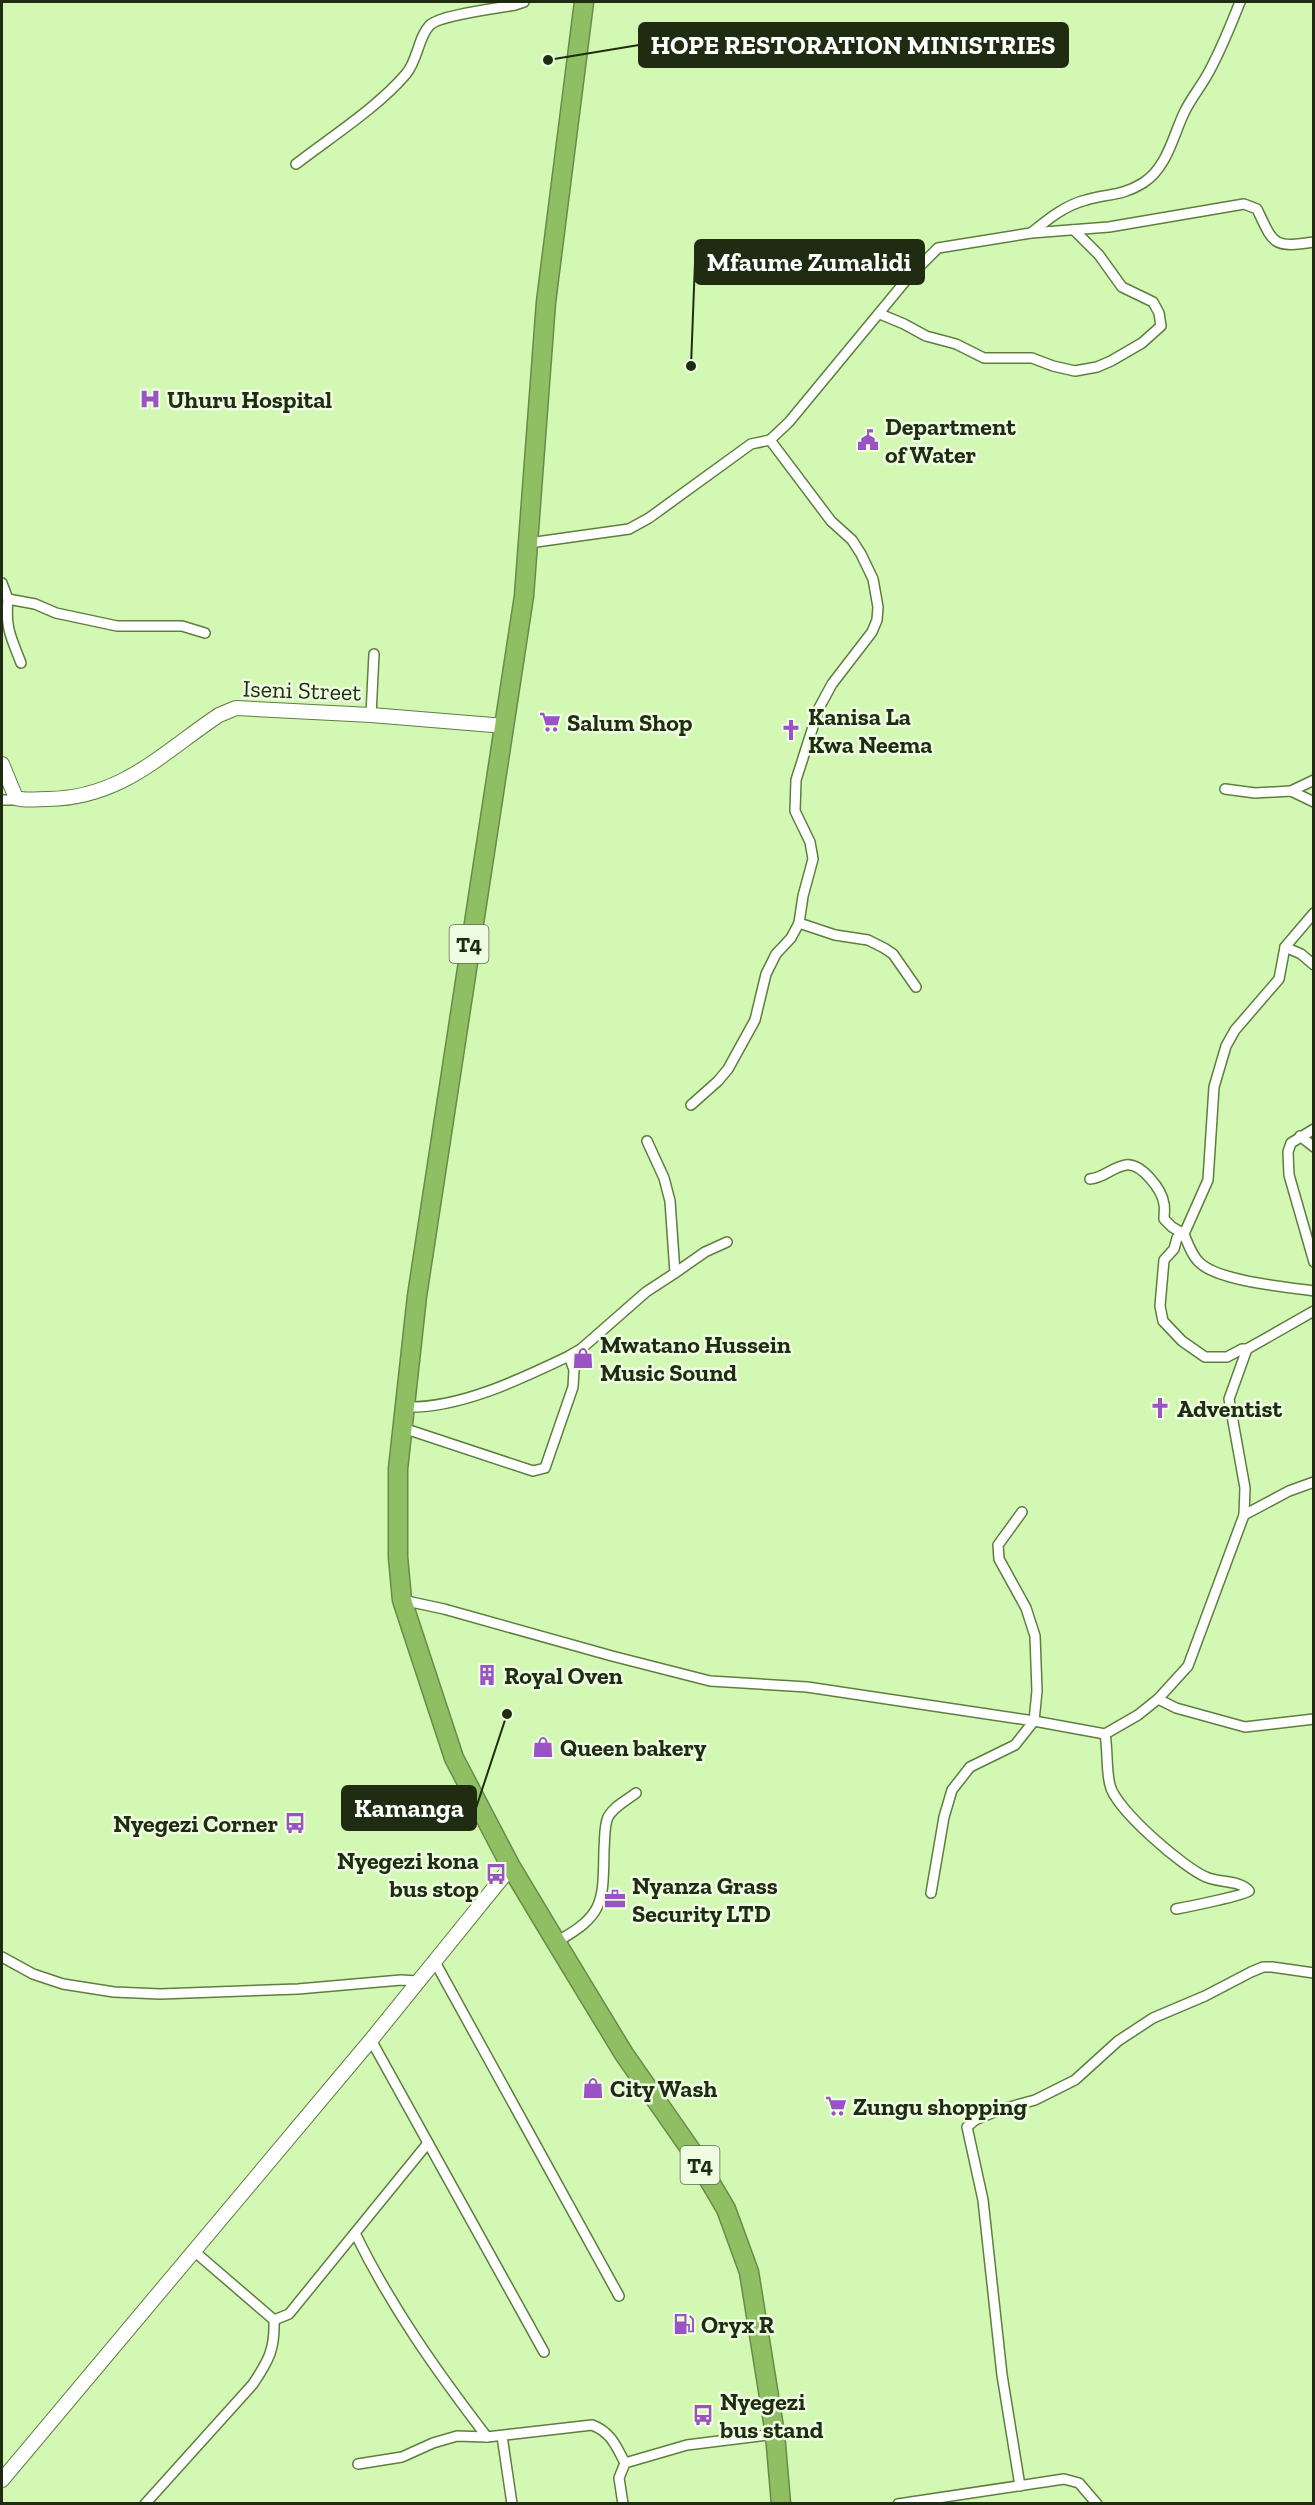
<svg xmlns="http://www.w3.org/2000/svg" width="1315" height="2505" font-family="'Zilla Slab',serif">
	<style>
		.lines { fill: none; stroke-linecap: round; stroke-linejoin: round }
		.street-casing { stroke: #5e7e3f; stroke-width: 12 }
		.secondary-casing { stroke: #5e7e3f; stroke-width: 16 }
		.highway-casing { stroke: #688b47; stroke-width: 21 }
		.street { stroke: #fff; stroke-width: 9 }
		.secondary { stroke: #fff; stroke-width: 14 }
		.highway { stroke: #8fbe63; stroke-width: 18 }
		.labels { text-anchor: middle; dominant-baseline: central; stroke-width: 5; stroke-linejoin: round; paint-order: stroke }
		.shield { fill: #eefde2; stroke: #5d6b50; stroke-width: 1.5 }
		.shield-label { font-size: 22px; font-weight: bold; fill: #1f2c12 }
		.poi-label { font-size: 24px; font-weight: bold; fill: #1f2c12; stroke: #eefde2; text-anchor: start }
		.street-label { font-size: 24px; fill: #1f2c12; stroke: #eefde2 }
		.leader { fill: none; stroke: #1f2c12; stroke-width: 2 }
		.callout-dot { fill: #1f2c12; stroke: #eefde2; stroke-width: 2 }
		.callout { fill: #1f2c12; stroke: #1f2c12; stroke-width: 2 }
		.callout-label { font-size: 26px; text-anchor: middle; font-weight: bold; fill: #fff }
	</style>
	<rect width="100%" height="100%" fill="#d3f8b4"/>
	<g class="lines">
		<defs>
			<g id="street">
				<path d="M 296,164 C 331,137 378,107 406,74 C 418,60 418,37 430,25 C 440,15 499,8 515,5 L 524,2"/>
				<path d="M 1031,233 C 1047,220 1065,205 1086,200 C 1109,193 1120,197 1143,183 C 1167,168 1173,136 1184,113 C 1190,100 1199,89 1206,77 C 1220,53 1230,27 1240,2"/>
				<path d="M 880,314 L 904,324 L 926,336 L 956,344 L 984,358 L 1032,358 L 1053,366 L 1075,371 L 1097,367 L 1111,361 L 1142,343 L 1161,326 L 1159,313 L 1153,302 L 1122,287 L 1099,255 L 1074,230"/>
				<path d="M 529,543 L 629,529 L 649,518 L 751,444 L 770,440 L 789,422 L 908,278 L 938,248 L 1031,233 L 1109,227 L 1244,204 L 1257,209 C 1274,245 1273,248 1314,242"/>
				<path d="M 2,583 L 8,599 L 35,604 L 56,613 L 117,626 L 182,626 L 205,633"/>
				<path d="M 8,599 C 5,628 11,637 21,663"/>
				<path d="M 371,715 L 374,654"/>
				<path d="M 1225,789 L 1255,793 L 1291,791 L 1314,802"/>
				<path d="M 1291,791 L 1314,780"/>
				<path d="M 2,800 L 20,800"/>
				<path d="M 1314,913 L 1285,947 L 1279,979 L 1235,1030 L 1226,1046 L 1214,1087 L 1208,1180 L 1184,1234 C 1188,1244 1192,1256 1200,1263 C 1219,1281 1286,1287 1314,1291"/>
				<path d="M 799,923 L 835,935 L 868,940 L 884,948 L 893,954 L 916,987"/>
				<path d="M 1285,947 L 1301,954 L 1314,965"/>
				<path d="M 691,1105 L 718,1081 L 728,1069 L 755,1020 L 766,974 L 776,954 L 791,938 L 799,923 L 803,896 L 813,859 L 810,842 L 795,811 L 796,780 L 819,708 L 832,684 L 872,632 L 877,620 L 878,607 L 873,579 L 861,554 L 852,540 L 831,521 L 770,440"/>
				<path d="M 1314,1129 L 1291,1143 L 1288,1152 L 1289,1175 L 1314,1262"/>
				<path d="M 1300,1136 L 1314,1147"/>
				<path d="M 675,1273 L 705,1252 L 727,1242"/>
				<path d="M 1247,1349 L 1314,1311"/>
				<path d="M 405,1407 C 459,1409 521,1379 569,1356 L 581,1349 L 646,1292 L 675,1273 L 670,1201 L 664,1178 L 647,1141"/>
				<path d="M 403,1428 L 533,1471 L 545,1468 L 573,1387 L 574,1370 L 569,1356"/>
				<path d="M 1244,1515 L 1289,1491 L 1314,1482"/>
				<path d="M 402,1600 L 444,1609 L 612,1656 L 710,1681 L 807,1687 L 1034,1721 L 1105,1734 L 1138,1715 L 1158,1699 L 1188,1666 L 1244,1515 L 1245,1488 L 1229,1399 L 1247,1349 L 1242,1349 L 1227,1357 L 1205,1357 L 1182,1341 L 1163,1321 L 1160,1306 L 1164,1260 L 1174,1249 L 1177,1238 L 1184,1234 L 1172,1227 L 1164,1219 C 1164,1214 1165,1209 1164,1204 C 1162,1189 1141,1163 1126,1165 C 1112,1167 1104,1178 1090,1179"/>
				<path d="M 1158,1699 L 1176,1708 L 1245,1727 L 1314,1719"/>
				<path d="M 1105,1734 C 1108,1751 1106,1770 1110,1785 C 1115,1809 1184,1868 1206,1877 C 1219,1883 1241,1880 1249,1891 C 1246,1895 1187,1907 1176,1909"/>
				<path d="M 931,1893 L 944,1817 L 952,1790 L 970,1767 L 1015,1745 L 1034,1721 L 1037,1691 L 1035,1636 L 1026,1608 L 999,1559 L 998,1545 L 1022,1512"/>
				<path d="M 556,1942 C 605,1915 603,1902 604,1849 C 605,1838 604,1826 608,1817 C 614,1806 627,1800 636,1793"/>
				<path d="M 2,1957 L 33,1974 L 63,1984 L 114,1992 L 160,1994 L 298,1989 L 401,1980 L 418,1981"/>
				<path d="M 435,1962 L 619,2296"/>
				<path d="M 371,2040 L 544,2352"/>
				<path d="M 355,2233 C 391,2307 438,2373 487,2437"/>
				<path d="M 195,2252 L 274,2320 L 289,2314 L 428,2143"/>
				<path d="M 502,2436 L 512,2504"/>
				<path d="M 358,2464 L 402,2457 L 433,2443 L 457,2436 L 487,2437 L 592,2425 C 611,2432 616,2446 625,2463"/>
				<path d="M 1020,2486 L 1002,2375 L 983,2200 L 967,2127 L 975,2120 L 999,2110 L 1035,2100 L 1075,2080 L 1118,2041 L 1153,2018 L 1205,1996 L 1251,1972 L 1263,1967 L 1272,1967 L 1314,1973"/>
				<path d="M 145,2504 L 253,2384 C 269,2360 275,2349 274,2320"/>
				<path d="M 623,2504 L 619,2478 L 625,2463 L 687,2445 L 775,2434"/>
				<path d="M 898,2504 L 1064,2479 L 1079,2483 L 1097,2504"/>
			</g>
			<g id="secondary">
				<path d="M 2,764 L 16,798 C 26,801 37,799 48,799 C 122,798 162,753 219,715 L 236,708 L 371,715 L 505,726"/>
				<path d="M 2,2480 L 371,2040 L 511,1867"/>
			</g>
			<path id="highway" d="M 584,2 L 546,302 L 524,596 L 417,1296 L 398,1469 L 398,1557 L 402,1600 L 454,1758 L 511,1867 L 556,1942 L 624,2054 L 693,2153 L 726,2209 L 749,2272 L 775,2434 L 781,2504"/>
		</defs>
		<use href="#street" class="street-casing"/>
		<use href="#secondary" class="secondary-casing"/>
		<use href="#highway" class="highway-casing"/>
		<use href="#street" class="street"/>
		<use href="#secondary" class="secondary"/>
		<use href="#highway" class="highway"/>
	</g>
	<defs>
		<symbol id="hospital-bare" viewBox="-9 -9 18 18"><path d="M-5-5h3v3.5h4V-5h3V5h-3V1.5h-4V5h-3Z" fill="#9b52c5" stroke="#eefde2" stroke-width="2.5" paint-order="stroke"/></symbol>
		<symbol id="civic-bare" viewBox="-9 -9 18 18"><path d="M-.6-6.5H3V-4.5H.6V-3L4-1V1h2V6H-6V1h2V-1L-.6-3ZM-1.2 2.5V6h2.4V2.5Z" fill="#9b52c5" stroke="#eefde2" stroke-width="2.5" paint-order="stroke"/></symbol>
		<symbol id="supermarket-bare" viewBox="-9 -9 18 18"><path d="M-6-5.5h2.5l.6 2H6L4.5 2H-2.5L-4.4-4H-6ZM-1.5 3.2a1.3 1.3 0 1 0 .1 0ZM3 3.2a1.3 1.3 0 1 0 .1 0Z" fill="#9b52c5" stroke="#eefde2" stroke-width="2.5" paint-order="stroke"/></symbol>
		<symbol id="church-bare" viewBox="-9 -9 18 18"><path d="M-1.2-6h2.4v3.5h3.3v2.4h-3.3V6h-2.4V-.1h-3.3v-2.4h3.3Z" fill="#9b52c5" stroke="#eefde2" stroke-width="2.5" paint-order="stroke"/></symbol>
		<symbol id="shop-bare" viewBox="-9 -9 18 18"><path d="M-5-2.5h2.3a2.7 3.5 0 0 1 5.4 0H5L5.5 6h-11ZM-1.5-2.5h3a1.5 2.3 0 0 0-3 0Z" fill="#9b52c5" stroke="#eefde2" stroke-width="2.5" paint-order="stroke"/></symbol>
		<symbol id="building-bare" viewBox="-9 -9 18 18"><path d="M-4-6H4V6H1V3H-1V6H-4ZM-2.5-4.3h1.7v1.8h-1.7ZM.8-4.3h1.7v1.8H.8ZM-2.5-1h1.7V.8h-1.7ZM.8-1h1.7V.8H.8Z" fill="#9b52c5" stroke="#eefde2" stroke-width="2.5" paint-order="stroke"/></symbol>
		<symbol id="bus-bare" viewBox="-9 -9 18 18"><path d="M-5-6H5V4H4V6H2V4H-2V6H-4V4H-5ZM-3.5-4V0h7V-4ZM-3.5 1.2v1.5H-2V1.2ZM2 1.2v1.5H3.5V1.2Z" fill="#9b52c5" stroke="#eefde2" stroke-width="2.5" paint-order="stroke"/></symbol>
		<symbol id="office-bare" viewBox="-9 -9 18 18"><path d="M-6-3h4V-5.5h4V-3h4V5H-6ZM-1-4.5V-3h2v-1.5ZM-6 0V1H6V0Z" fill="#9b52c5" stroke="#eefde2" stroke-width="2.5" paint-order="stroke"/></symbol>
		<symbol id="fuel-bare" viewBox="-9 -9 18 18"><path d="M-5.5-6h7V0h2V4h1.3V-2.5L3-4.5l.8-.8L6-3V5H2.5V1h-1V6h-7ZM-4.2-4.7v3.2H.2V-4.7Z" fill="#9b52c5" stroke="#eefde2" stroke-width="2.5" paint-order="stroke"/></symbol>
	</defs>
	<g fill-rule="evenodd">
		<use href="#hospital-bare" x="135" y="384" width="30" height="30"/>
		<use href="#civic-bare" x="853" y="425" width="30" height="30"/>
		<use href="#supermarket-bare" x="535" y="707" width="30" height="30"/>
		<use href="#church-bare" x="776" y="715" width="30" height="30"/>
		<use href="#shop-bare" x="568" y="1343" width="30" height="30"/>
		<use href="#church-bare" x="1145" y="1393" width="30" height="30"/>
		<use href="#building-bare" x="472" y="1660" width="30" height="30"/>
		<use href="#shop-bare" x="528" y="1732" width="30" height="30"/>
		<use href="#bus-bare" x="280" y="1808" width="30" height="30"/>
		<use href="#bus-bare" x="481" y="1859" width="30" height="30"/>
		<use href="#office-bare" x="600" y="1884" width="30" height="30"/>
		<use href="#shop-bare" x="578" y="2073" width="30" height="30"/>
		<use href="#supermarket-bare" x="821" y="2091" width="30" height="30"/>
		<use href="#fuel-bare" x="669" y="2309" width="30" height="30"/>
		<use href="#bus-bare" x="688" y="2400" width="30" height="30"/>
	</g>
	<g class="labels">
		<g class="shield">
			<rect x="449.5" y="925" width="39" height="38" rx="4.5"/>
			<rect x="680.5" y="2146" width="39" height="38" rx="4.5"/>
		</g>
		<g class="shield-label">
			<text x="469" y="944">T4</text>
			<text x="700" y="2165">T4</text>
		</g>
		<g class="poi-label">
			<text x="167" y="399">Uhuru Hospital</text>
			<text x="885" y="426">Department<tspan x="885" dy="28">of Water</tspan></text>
			<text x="808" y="716">Kanisa La<tspan x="808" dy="28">Kwa Neema</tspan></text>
			<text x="567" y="722">Salum Shop</text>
			<text x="600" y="1344">Mwatano Hussein<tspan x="600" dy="28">Music Sound</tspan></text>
			<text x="1177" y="1408">Adventist</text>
			<text x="504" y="1675">Royal Oven</text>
			<text x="560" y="1747">Queen bakery</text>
			<text x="278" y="1823" text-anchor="end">Nyegezi Corner</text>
			<text x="479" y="1860" text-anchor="end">Nyegezi kona<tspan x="479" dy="28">bus stop</tspan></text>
			<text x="632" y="1885">Nyanza Grass<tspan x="632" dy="28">Security LTD</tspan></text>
			<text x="610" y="2088">City Wash</text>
			<text x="853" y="2106">Zungu shopping</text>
			<text x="701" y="2324">Oryx R</text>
			<text x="720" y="2401">Nyegezi<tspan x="720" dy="28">bus stand</tspan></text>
		</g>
		<g class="street-label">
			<text transform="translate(302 690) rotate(2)">Iseni Street</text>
		</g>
	</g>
	<path class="leader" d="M548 60L639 45M691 366L695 262M507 1714L476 1808"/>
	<g class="callout-dot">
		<circle cx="548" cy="60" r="6"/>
		<circle cx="691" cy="366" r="6"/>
		<circle cx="507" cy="1714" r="6"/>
	</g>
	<g class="callout">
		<rect x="639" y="23" width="429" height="44" rx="6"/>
		<rect x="695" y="240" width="229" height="44" rx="6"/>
		<rect x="342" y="1786" width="134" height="44" rx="6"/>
	</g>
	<g class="callout-label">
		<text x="853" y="54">HOPE RESTORATION MINISTRIES</text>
		<text x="809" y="271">Mfaume Zumalidi</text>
		<text x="409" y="1817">Kamanga</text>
	</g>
	<rect width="1315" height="2505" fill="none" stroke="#1f2c12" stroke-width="6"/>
</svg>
